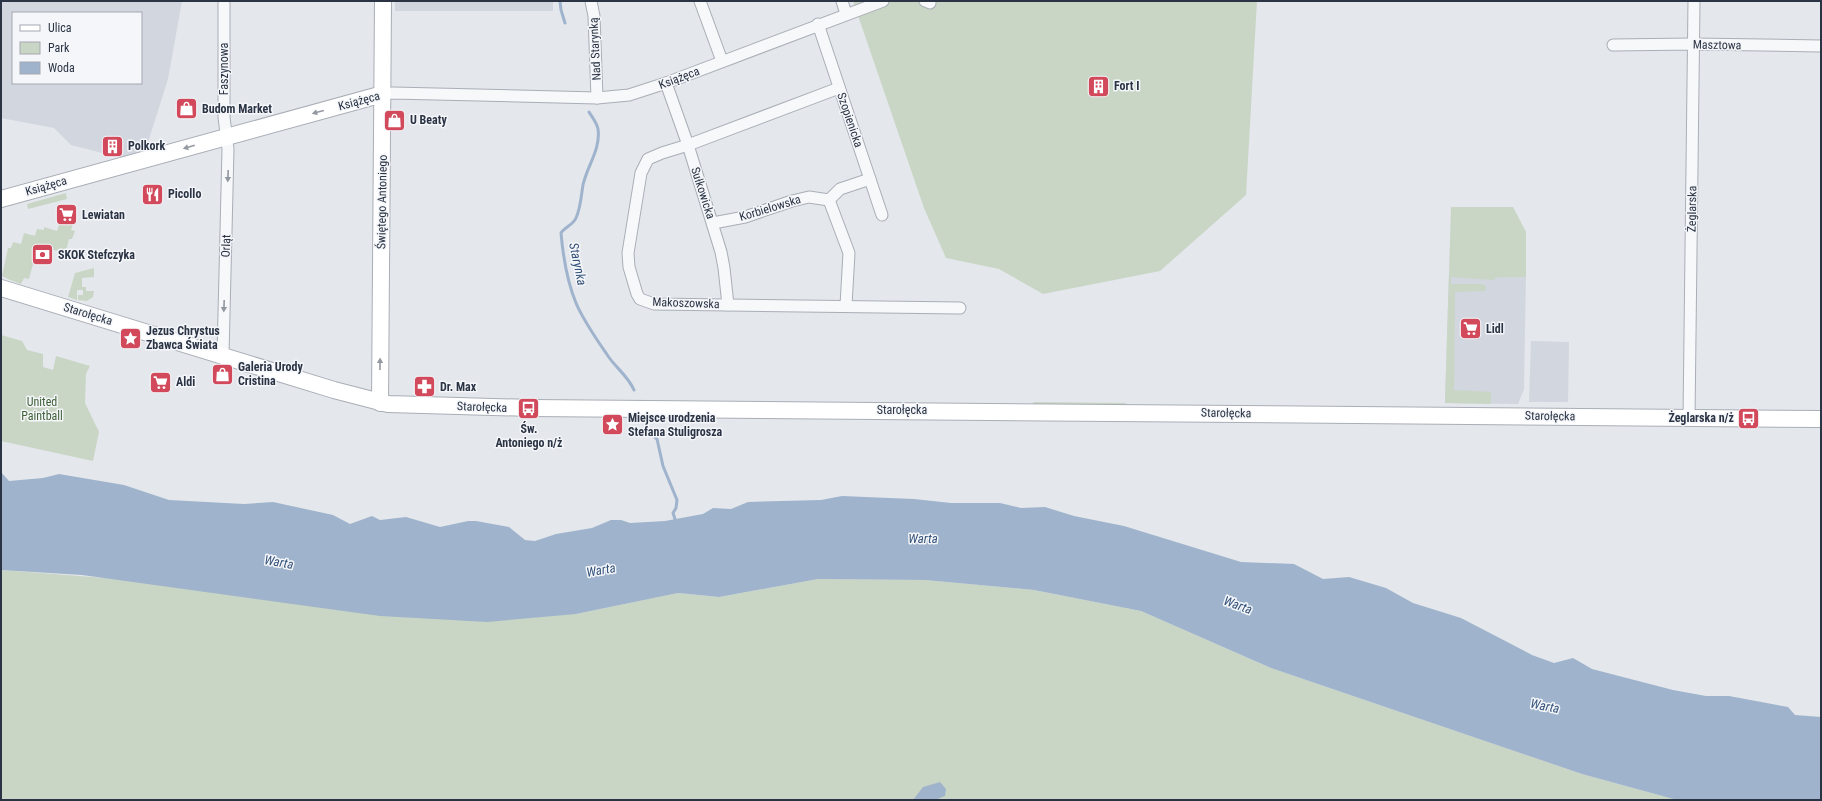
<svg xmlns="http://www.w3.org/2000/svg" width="1822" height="801" font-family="'Roboto Condensed',sans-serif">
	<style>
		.built { fill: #d2d6de; fill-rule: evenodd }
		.green { fill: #c9d6c5 }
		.water { fill: #9fb4cc }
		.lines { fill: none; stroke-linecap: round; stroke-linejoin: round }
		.stream { stroke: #9fb4cc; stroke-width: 3 }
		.street-casing { stroke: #a9aeb7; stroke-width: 13 }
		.secondary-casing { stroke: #a9aeb7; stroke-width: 18 }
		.street { stroke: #f7f8fa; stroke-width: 11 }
		.secondary { stroke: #fff; stroke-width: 16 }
		.oneway { fill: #959aa2 }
		.oneway2 { fill: #9196a0 }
		.labels { text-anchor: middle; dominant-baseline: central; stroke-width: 3; stroke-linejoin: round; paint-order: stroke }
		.street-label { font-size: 12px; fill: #2b3445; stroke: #f4f6f9 }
		.poi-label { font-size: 12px; font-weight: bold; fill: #2b3445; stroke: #f4f6f9; text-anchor: start }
		.park-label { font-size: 12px; fill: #3f6138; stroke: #f4f6f9 }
		.water-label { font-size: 13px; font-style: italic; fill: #34527a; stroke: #f4f6f9 }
	</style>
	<rect width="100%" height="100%" fill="#e4e7ec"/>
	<g class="built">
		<path d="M 1,1 L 182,1 L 168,79 L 143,158 L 118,157 L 71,145 L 54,128 L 1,118 ZM 13,13 L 141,13 L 141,83 L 13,83 Z"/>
		<rect x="395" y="1" width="158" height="10"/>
		<path d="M 1449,272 L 1526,273 L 1524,389 L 1518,404 L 1445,403 Z"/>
		<path d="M 1531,341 L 1569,342 L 1568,402 L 1529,402 Z"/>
	</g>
	<g class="green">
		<path d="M 853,1 L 1257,1 L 1246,195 L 1160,271 L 1043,294 L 999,269 L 946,258 L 924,208 Z"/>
		<path d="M 66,193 L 67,199 L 28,209 L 27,204 Z"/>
		<path d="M 1451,207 L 1513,207 L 1526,232 L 1526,277 L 1498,277 L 1493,280 L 1451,277 L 1451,284 L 1483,284 L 1486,287 L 1486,290 L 1484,291 L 1455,292 L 1454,390 L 1491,392 L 1491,404 L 1445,403 Z"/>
		<path d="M 71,212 L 76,214 L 71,230 L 75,231 L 72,239 L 69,239 L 66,251 L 68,252 L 67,257 L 59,255 L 60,251 L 43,249 L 39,261 L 34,260 L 29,279 L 24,278 L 21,284 L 10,280 L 2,276 L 8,248 L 11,248 L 13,242 L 21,244 L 24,233 L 35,236 L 37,229 L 44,230 L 44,227 L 57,231 L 60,222 L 68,224 Z"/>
		<path d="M 94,268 L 94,277 L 82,278 L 82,287 L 86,287 L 86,291 L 94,291 L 93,297 L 87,301 L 78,300 L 78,295 L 83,295 L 83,290 L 77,290 L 77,300 L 68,297 L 75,273 Z"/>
		<path d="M 1,335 L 22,341 L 27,350 L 43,354 L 43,367 L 53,370 L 56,356 L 90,366 L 86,374 L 85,403 L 99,432 L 93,461 L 1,441 Z"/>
		<path d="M 1034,402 L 1126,403 L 1125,407 L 1031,406 Z"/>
		<path d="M 1,570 L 576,614 L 678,593 L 719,597 L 818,579 L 925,580 L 1034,590 L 1141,611 L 1271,668 L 1582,774 L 1677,800 L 1,800 Z"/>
	</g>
	<g class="water">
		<path d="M 1,472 L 9,481 L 43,478 L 59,474 L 124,485 L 169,500 L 244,504 L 273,502 L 333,515 L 350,524 L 372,516 L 380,520 L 406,517 L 440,527 L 468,521 L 476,521 L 509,527 L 525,540 L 535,541 L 556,534 L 592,528 L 611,520 L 621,520 L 630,523 L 665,521 L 703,514 L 713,508 L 731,509 L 748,502 L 821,500 L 842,496 L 914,499 L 951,503 L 1000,503 L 1021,508 L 1045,507 L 1074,516 L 1124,526 L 1241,562 L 1294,564 L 1323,579 L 1349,577 L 1386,588 L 1413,603 L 1461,618 L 1532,655 L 1554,663 L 1573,658 L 1592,669 L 1673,690 L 1706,696 L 1729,696 L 1788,707 L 1795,715 L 1821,717 L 1821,800 L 1677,800 L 1582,774 L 1271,668 L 1141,611 L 1034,590 L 925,580 L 818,579 L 719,597 L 678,593 L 576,614 L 487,622 L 380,616 L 82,575 L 1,570 Z"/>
		<path d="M 940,782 L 946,789 L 945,796 L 935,800 L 913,800 L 923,787 Z"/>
	</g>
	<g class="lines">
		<g class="stream">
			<path d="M 560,1 L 561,10 L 565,23"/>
			<path d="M 589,112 C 592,117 597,123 598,129 C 601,149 587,166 583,185 C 581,196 581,207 576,218 C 573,225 565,227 561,233 C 563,256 567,281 576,303 C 583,320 597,340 608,356 C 616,368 628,376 634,390"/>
			<path d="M 645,429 L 657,439 L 663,466 L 677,500 L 676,508 L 673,513 L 676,522"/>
		</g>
		<defs>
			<g id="street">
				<path d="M 591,1 L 594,16 L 597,98"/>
				<path d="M 700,1 L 722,61"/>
				<path d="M 842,1 L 846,14"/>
				<path d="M 925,1 L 930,3"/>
				<path d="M 818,24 L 882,215"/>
				<path d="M 1613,45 L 1693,44 L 1821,46"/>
				<path d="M 666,83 L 688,145 L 721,252 L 724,268 L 728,305"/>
				<path d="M 839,88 L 688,145 L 662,153 L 648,159 L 641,173 L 628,253 L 629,267 L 637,294 L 640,299 L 654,304 L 960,308"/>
				<path d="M 383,94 L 393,93 L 597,98 L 629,95 L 666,83 L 883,1"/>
				<path d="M 829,200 L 849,253 L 846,305"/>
				<path d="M 829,200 L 840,189 L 870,179"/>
				<path d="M 713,223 L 745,217 L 792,201 L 809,197 L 829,200"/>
				<path d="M 223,355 L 228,149 L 224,117 L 224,1"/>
				<path d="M 1689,418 L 1694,1"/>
			</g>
			<g id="secondary">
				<path d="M 1,199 L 383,94"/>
				<path d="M 1,288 L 334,390 L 388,404 L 532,408 L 1821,419"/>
				<path d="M 380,403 L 383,1"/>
			</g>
		</defs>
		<use href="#street" class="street-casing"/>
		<use href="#secondary" class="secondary-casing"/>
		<use href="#street" class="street"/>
		<use href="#secondary" class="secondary"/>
	</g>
	<defs><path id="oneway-solid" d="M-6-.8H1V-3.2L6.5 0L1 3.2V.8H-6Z"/></defs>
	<g class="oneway">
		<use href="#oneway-solid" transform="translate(318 112) rotate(165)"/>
		<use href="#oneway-solid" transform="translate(189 147) rotate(164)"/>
		<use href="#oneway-solid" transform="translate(380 364) rotate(-89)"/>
	</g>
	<g class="oneway2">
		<use href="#oneway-solid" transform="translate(228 176) rotate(92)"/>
		<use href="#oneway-solid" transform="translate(224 306) rotate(92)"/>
	</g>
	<defs>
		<symbol id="building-square" viewBox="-11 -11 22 22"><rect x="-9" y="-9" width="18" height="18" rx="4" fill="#d1495b" stroke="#f4f6f9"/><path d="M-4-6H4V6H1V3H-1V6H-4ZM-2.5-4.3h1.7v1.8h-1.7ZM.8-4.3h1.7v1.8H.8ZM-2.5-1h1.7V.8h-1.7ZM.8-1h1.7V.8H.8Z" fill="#fff"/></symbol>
		<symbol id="shop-square" viewBox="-11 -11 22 22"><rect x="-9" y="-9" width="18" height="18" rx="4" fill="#d1495b" stroke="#f4f6f9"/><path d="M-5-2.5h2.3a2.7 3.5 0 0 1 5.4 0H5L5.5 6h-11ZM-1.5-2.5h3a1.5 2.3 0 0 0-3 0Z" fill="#fff"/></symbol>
		<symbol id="restaurant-square" viewBox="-11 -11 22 22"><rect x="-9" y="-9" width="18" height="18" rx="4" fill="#d1495b" stroke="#f4f6f9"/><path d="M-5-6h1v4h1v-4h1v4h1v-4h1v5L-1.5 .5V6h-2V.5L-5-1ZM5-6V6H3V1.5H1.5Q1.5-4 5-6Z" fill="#fff"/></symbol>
		<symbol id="supermarket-square" viewBox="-11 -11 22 22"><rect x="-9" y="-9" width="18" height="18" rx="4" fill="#d1495b" stroke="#f4f6f9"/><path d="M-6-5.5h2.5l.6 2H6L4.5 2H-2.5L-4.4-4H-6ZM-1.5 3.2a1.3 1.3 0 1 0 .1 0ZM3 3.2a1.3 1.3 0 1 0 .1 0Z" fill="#fff"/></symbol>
		<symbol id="bank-square" viewBox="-11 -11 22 22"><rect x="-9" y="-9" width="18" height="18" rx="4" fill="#d1495b" stroke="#f4f6f9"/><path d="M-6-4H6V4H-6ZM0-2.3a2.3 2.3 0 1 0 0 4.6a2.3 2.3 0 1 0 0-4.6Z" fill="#fff"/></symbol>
		<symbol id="sight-square" viewBox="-11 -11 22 22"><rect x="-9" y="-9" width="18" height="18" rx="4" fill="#d1495b" stroke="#f4f6f9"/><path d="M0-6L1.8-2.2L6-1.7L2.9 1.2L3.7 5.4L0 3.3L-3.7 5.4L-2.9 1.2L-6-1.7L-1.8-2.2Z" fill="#fff"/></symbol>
		<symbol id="pharmacy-square" viewBox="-11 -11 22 22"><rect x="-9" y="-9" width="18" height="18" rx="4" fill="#d1495b" stroke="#f4f6f9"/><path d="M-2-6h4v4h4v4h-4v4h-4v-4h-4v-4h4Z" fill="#fff"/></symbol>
		<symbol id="bus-square" viewBox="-11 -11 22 22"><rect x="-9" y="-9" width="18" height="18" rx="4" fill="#d1495b" stroke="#f4f6f9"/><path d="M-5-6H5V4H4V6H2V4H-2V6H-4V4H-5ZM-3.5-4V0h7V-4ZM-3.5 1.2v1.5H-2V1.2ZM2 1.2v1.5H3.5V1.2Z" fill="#fff"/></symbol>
	</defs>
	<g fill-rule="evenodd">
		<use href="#building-square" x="1086" y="74" width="25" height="25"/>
		<use href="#shop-square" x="174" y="96" width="25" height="25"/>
		<use href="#shop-square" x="382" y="108" width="25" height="25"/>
		<use href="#building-square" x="100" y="134" width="25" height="25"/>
		<use href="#restaurant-square" x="140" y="182" width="25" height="25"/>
		<use href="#supermarket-square" x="54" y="202" width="25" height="25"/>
		<use href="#bank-square" x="30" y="242" width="25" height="25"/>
		<use href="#supermarket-square" x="1458" y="316" width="25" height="25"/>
		<use href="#sight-square" x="118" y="326" width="25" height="25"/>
		<use href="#shop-square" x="210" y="362" width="25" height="25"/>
		<use href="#supermarket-square" x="148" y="370" width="25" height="25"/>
		<use href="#pharmacy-square" x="412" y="374" width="25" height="25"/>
		<use href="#bus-square" x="516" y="396" width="25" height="25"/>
		<use href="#bus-square" x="1736" y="406" width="25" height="25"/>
		<use href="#sight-square" x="600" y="412" width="25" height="25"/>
	</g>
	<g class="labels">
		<g class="street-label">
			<text transform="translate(1717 45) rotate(1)">Masztowa</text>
			<text transform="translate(595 49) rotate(-93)">Nad Starynką</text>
			<text transform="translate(224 69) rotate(-90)">Faszynowa</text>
			<text transform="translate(679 78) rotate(-21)">Książęca</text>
			<text transform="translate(359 101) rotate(-15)">Książęca</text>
			<text transform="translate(850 120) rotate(71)">Szopienicka</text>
			<text transform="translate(46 186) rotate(-16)">Książęca</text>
			<text transform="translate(703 193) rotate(72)">Sułkowicka</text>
			<text transform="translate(382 202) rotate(-89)">Świętego Antoniego</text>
			<text transform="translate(770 208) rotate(-17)">Korbielowska</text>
			<text transform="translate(1692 209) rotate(-89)">Żeglarska</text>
			<text transform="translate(226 246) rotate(-88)">Orląt</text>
			<text transform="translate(686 303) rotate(2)">Makoszowska</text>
			<text transform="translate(88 314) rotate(17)">Starołęcka</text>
			<text transform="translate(482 407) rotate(2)">Starołęcka</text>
			<text x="902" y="410">Starołęcka</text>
			<text transform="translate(1226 413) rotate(1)">Starołęcka</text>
			<text transform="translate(1550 416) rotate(1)">Starołęcka</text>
		</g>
		<g class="poi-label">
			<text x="1114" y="86">Fort I</text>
			<text x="202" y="109">Budom Market</text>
			<text x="410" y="120">U Beaty</text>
			<text x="128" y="146">Polkork</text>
			<text x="168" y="194">Picollo</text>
			<text x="82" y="215">Lewiatan</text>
			<text x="58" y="255">SKOK Stefczyka</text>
			<text x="1486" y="329">Lidl</text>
			<text x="146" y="331">Jezus Chrystus<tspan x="146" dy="14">Zbawca Świata</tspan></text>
			<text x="238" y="367">Galeria Urody<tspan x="238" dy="14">Cristina</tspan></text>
			<text x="176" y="382">Aldi</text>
			<text x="440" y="387">Dr. Max</text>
			<text x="628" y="418">Miejsce urodzenia<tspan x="628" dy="14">Stefana Stuligrosza</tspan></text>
			<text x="1734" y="418" text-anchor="end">Żeglarska n/ż</text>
			<text x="529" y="429" text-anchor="middle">Św.<tspan x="529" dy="14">Antoniego n/ż</tspan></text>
		</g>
		<g class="park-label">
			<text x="42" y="402">United<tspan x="42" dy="14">Paintball</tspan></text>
		</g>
		<g class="water-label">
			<text transform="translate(578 264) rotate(78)">Starynka</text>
			<text x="923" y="538">Warta</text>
			<text transform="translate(279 562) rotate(10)">Warta</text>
			<text transform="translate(601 570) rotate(-10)">Warta</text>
			<text transform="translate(1238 605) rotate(20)">Warta</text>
			<text transform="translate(1545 706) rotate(11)">Warta</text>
		</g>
	</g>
	<rect width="1822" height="801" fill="none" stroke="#2b3445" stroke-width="4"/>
	<rect x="12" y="12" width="130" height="72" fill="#f4f6f9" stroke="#a4a8b1"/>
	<rect x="20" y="25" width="20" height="6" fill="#ffffff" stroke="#a4a8b1"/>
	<text x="48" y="32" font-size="12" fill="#2b3445">Ulica</text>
	<rect x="20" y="42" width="20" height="12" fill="#c9d6c5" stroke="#a4a8b1"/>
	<text x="48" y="52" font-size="12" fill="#2b3445">Park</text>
	<rect x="20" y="62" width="20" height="12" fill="#9fb4cc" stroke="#a4a8b1"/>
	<text x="48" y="72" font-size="12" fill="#2b3445">Woda</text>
</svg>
